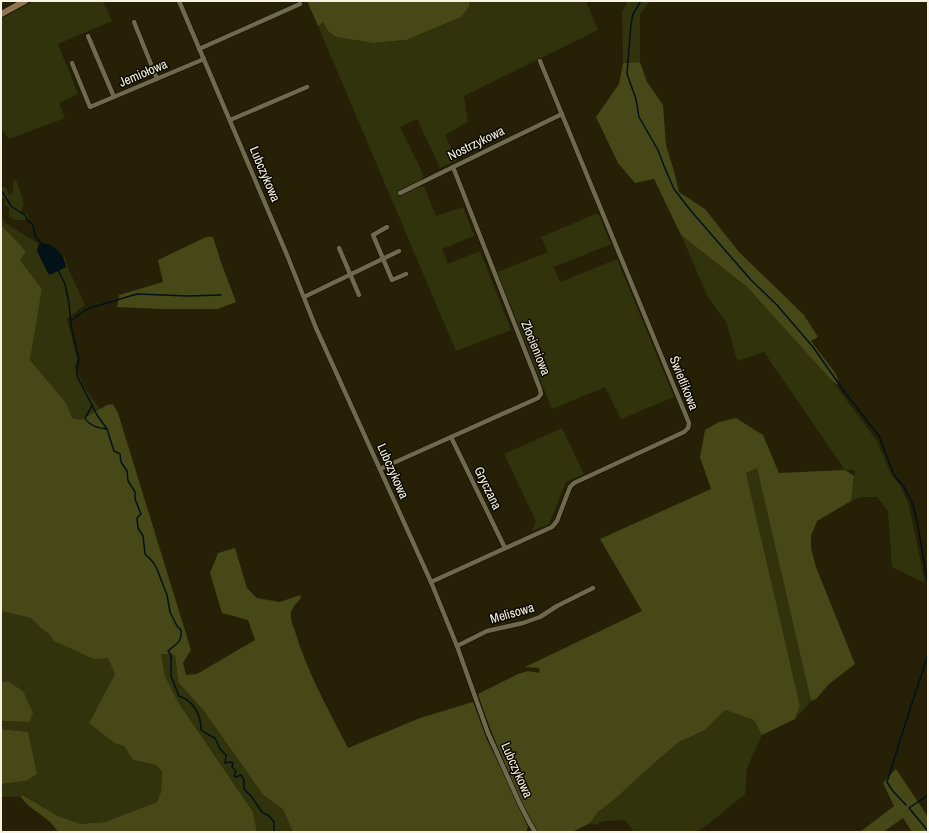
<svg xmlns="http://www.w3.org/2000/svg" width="929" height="833" font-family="'Archivo Narrow',sans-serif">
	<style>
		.green { fill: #31330d }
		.forest { fill: #464817 }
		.water { fill: #021218 }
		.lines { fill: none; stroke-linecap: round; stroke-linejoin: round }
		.stream { stroke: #021218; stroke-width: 1.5 }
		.street-casing { stroke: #0e0900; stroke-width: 5.5 }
		.secondary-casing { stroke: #0e0900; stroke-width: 7 }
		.street { stroke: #6f694e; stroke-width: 4.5 }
		.secondary { stroke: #907550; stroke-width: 6 }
		.labels { text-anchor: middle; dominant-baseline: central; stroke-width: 3; stroke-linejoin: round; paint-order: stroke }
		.street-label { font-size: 13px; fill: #f6f3e3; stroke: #0c0a02 }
	</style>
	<rect width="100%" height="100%" fill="#252006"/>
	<g class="green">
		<path d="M 34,1 L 103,1 L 112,21 L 58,44 L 78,94 L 59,103 L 65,118 L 9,139 L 1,129 L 1,19 Z"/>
		<path d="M 470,1 L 586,1 L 598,30 L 464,96 L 468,122 L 445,135 L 457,160 L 440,168 L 417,119 L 400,127 L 424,176 L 413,189 L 424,186 L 436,216 L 463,207 L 474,236 L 442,249 L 448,264 L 480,251 L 511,330 L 456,351 L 318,26 L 323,22 L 328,31 L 336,37 L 373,43 L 406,40 L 461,17 L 469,7 Z"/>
		<path d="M 628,1 L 650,1 L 640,14 L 640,62 L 623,63 L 622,12 Z"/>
		<path d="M 16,179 L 24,203 L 21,212 L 24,214 L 28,214 L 29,218 C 23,222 15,220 9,217 L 9,208 L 4,204 L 5,199 L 1,197 L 1,187 L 6,187 L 9,195 L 13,192 L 13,181 Z"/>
		<path d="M 598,213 L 611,244 L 554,267 L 560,282 L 617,259 L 674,397 L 621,419 L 605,387 L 552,409 L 497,272 L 548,252 L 541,237 Z"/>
		<path d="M 1,217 L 5,223 L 39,244 L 37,251 L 48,273 L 65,263 L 63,257 L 65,257 L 67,266 L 85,305 L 67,319 L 77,359 L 75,367 L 84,387 L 100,409 L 81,420 L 71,418 L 66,403 L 30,360 L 42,289 L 20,260 L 26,251 L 1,225 Z"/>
		<path d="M 681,235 L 747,287 L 833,382 L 877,441 L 890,472 L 900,486 L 909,505 L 925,583 L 892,567 L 888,511 L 877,497 L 862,497 L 851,501 L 855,470 L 845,470 L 764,352 L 737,361 L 727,324 L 708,297 Z"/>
		<path d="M 562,428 L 584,474 L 566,482 L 549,524 L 532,531 L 536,521 L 504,454 Z"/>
		<path d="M 757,468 L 811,701 L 795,719 L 800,706 L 746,473 Z"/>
		<path d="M 1,611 L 31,618 L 42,629 L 48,633 L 54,641 L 108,658 L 115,674 L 89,723 L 114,743 L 124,746 L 133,760 L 156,765 L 162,771 L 161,792 L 157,802 L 105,822 L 81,824 L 58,816 L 24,796 L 1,797 L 1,784 L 26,781 L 28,732 L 1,729 L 1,721 L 29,722 L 7,681 L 1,682 Z"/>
		<path d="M 161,654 L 175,655 L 178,682 L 204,711 L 263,795 L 283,809 L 293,832 L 257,832 L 253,812 L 178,702 L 165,676 Z"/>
		<path d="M 725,710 L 754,720 L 762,735 L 747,768 L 745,794 L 707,825 L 695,832 L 634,832 L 625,820 L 603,821 L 596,825 L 590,823 L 598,812 L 615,799 L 644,772 L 679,742 L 705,730 Z"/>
	</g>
	<g class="forest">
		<path d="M 307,1 L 470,1 L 469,7 L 461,17 L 406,40 L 373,43 L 336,37 L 328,31 L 323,22 L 318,26 Z"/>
		<path d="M 640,62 L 647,82 L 663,105 L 666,145 L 674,171 L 679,192 L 705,209 L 739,252 L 804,315 L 818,337 L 811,341 L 836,374 L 840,386 L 833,382 L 747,287 L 681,235 L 654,179 L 635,183 L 618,163 L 596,117 L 619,84 L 623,63 Z"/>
		<path d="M 1,225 L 26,251 L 20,260 L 42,289 L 30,360 L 66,403 L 72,418 L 81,420 L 107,405 L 113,404 L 118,413 L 191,650 L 183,663 L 186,675 L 197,674 L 255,640 L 248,620 L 222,613 L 210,573 L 218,553 L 235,548 L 247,588 L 257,598 L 280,602 L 300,595 L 301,598 C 298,602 292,607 291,613 C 290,618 292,624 294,628 C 306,670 328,709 348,748 L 420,718 L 473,702 L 487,740 L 502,769 L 528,827 L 526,832 L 293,832 L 283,809 L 263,795 L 204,711 L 178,682 L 175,655 L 161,654 L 165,676 L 178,702 L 253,812 L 257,832 L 58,832 C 51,820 39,814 29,806 C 26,803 23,800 20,796 L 1,797 L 24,796 L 58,816 L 81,824 L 105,822 L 157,802 L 161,792 L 162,771 L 156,765 L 133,760 L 124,746 L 114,743 L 89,723 L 115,674 L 108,658 L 94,659 L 54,641 L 48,633 L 42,629 L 31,618 L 1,611 Z"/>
		<path d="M 206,237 L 213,237 L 221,262 L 236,302 L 218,309 L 162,309 L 117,307 L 119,295 L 163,282 L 158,260 Z"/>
		<path d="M 736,418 L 763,435 L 779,473 L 845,470 L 854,476 L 851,501 L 817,521 L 811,536 L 811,548 L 816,567 L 855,664 L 829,684 L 816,699 L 811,701 L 757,468 L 746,473 L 800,706 L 795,719 L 762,735 L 754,720 L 725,710 L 705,730 L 679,742 L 644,772 L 615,799 L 598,812 L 590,823 L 572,832 L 538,832 C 524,812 516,790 507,768 C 496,744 486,719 478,694 L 518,674 L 528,671 L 540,673 L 539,668 L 525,667 L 642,611 L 600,539 L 711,489 L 700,457 L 705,430 L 719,422 Z"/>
		<path d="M 7,681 L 23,691 L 33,713 L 29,722 L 1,721 L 1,682 Z"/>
		<path d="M 1,729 L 28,732 L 37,774 L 26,781 L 1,784 Z"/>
		<path d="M 896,769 L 928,817 L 928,832 L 912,832 L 903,818 L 883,832 L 860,832 L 894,806 L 883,783 Z"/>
	</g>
	<path class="water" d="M 42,243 C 54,244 64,254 66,267 L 50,275 L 48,273 L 37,251 L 39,244 Z"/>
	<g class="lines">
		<g class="stream">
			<path d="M 641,1 L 633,14 L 631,24 L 627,74 L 636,99 L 639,117 L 658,150 L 664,166 L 674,189 L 691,211 L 751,280 L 777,305 L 813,347 L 846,394 L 879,436 L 894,475 L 904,487 L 912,502 L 917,521 L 928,584"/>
			<path d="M 1,190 L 11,206 L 26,216 L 27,220 L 33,225 L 35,236 L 43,245"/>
			<path d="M 58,270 L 65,284 L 69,303 L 71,326 L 79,359 L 77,367 L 77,376 L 97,415 L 107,429 L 114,451 L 120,454 L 121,462 L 127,471 L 128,481 L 135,492 L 135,499 L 141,514 L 137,518 L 138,528 L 143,536 L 145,554 L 153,562 L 157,569 L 167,595 L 170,612 L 177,626 L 181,630 C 182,644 176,643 168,651 L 171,655 L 171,676 L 179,696 C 194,701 201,715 201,730 L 207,734 L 215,738 L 220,749 L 226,755 L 225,763 L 229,762 L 233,763 L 232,767 L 236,771 L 234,776 L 236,777 L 241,775 L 244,780 L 244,789 L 251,796 L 262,812 L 269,816 L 274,822 L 274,832"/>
			<path d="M 72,320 L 84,311 L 90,308 L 137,294 L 188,296 L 221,295"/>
			<path d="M 92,406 L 85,418 C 89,426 98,428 107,429"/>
			<path d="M 928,795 L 909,808 L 928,831"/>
			<path d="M 906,805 L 892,790 L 887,782 L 910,709 L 928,655"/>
		</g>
		<defs>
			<g id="street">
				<path d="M 179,1 L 287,255 L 316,328 L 431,582 L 457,646 L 488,733 L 519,802 L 528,820 L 535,832"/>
				<path d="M 134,22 L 157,79"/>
				<path d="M 88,36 L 114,97"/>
				<path d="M 199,49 L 300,4"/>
				<path d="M 72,63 L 90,107 L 204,59"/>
				<path d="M 230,120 L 307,87"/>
				<path d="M 400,193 L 562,114"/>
				<path d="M 387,227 L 373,235 L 392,280 L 406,274"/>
				<path d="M 339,248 L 359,295"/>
				<path d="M 304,297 L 399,251"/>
				<path d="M 451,437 L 505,548"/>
				<path d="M 380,469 L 538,398 L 541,394 L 540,389 L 453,167"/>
				<path d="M 431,582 L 552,527 L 557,521 L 570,487 L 574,483 L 684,432 L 688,428 L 689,423 L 540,61"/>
				<path d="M 457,646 L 487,631 L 523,623 L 540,617 L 557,606 L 593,588"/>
			</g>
			<path id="secondary" d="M 1,14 L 25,1"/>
		</defs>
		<use href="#street" class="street-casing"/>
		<use href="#secondary" class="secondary-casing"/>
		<use href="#street" class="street"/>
		<use href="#secondary" class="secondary"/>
	</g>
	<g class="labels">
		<g class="street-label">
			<text transform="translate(143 73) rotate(-23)">Jemiołowa</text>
			<text transform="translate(476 143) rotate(-26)">Nostrzykowa</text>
			<text transform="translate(265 174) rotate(67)">Lubczykowa</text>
			<text transform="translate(536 348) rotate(68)">Złocieniowa</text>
			<text transform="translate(684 383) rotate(68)">Świetlikowa</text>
			<text transform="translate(393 471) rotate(66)">Lubczykowa</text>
			<text transform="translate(488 488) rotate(64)">Gryczana</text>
			<text transform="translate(512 613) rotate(-16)">Melisowa</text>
			<text transform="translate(517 770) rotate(66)">Lubczykowa</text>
		</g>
	</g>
	<rect width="929" height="833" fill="none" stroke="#f6f3e3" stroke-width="4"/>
</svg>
